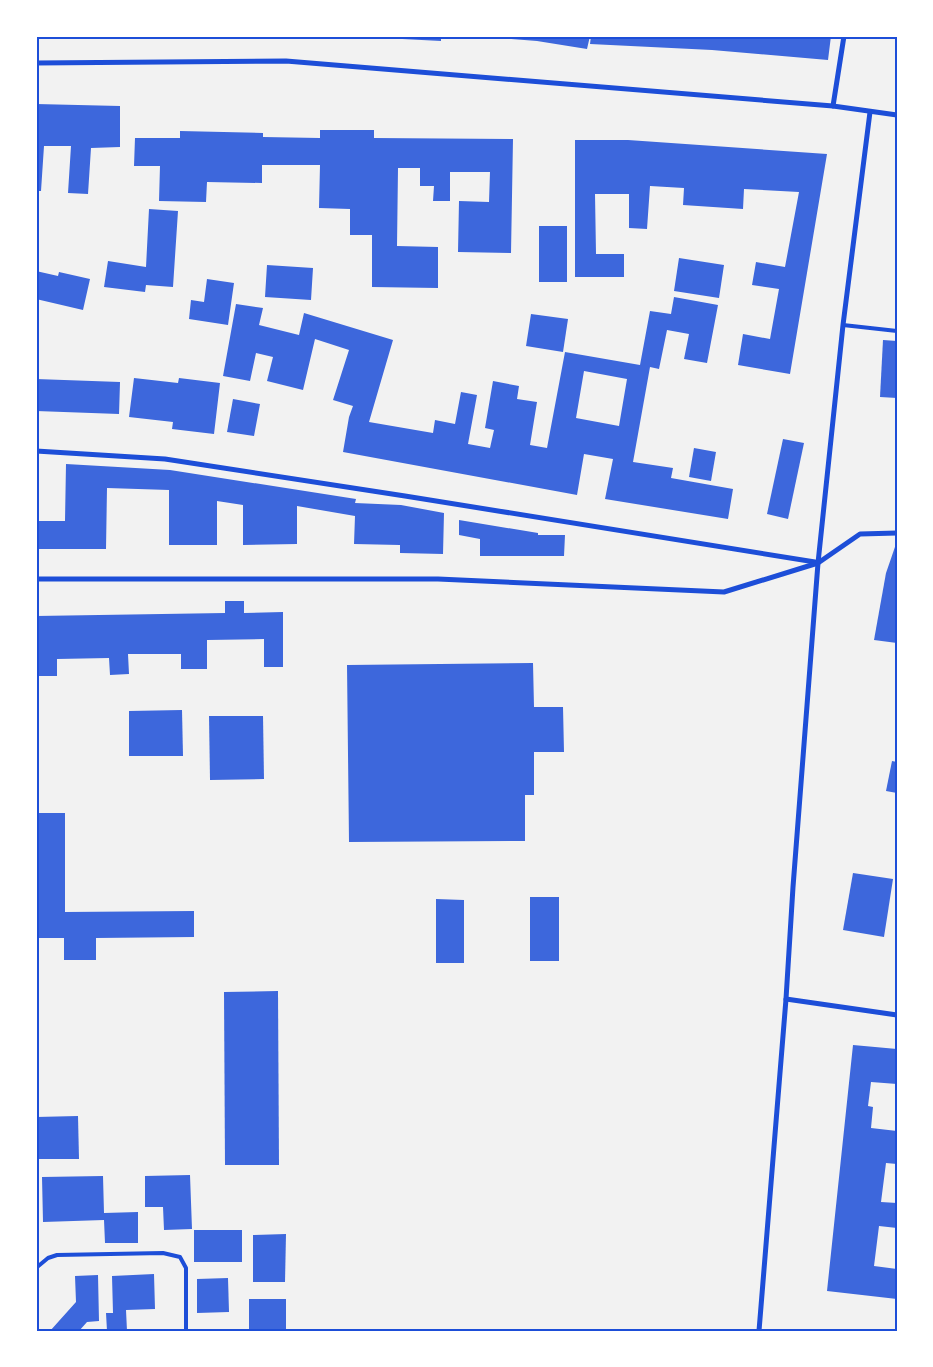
<svg xmlns="http://www.w3.org/2000/svg" width="933" height="1367" font-family="Montserrat,sans-serif">
	<style>
		.building { fill: #3d67dc; fill-rule: evenodd }
		.lines { fill: none; stroke-linecap: round; stroke-linejoin: round }
		.service { stroke: #1d4ed8; stroke-width: 4 }
		.minor { stroke: #1d4ed8; stroke-width: 5 }
		.neatline { fill: none; stroke: #1d4ed8; stroke-width: 2 }
	</style>
	<rect width="100%" height="100%" fill="#f2f2f2"/>
	<g class="building">
		<path d="M 383,36 L 441,36 L 441,41 L 383,38 Z"/>
		<path d="M 499,36 L 590,36 L 587,49 L 537,41 L 499,38 Z"/>
		<path d="M 591,36 L 831,36 L 828,60 L 712,50 L 590,44 Z"/>
		<path d="M 36,104 L 120,106 L 120,147 L 91,148 L 88,194 L 68,193 L 71,146 L 44,146 L 41,191 L 36,191 Z"/>
		<path d="M 320,130 L 374,130 L 374,138 L 513,139 L 511,253 L 458,252 L 459,201 L 489,202 L 490,172 L 450,172 L 450,201 L 433,201 L 434,186 L 420,186 L 420,168 L 398,168 L 397,246 L 438,247 L 438,288 L 372,287 L 372,235 L 350,235 L 350,209 L 319,208 L 320,165 L 262,165 L 262,183 L 207,182 L 206,202 L 159,201 L 160,166 L 134,166 L 135,138 L 180,138 L 180,131 L 263,133 L 263,137 L 320,138 Z"/>
		<path d="M 575,140 L 628,140 L 827,154 L 790,374 L 738,365 L 743,334 L 770,339 L 779,289 L 752,285 L 756,262 L 785,267 L 799,192 L 744,189 L 743,209 L 683,205 L 684,188 L 650,186 L 647,229 L 629,228 L 629,194 L 595,194 L 596,254 L 624,254 L 624,277 L 575,277 Z"/>
		<path d="M 149,209 L 178,211 L 173,287 L 146,285 L 145,292 L 104,287 L 108,261 L 146,267 Z"/>
		<rect x="539" y="226" width="28" height="56"/>
		<path d="M 679,258 L 724,265 L 719,298 L 674,291 Z"/>
		<path d="M 267,265 L 313,268 L 311,300 L 265,297 Z"/>
		<path d="M 36,271 L 58,276 L 59,272 L 90,279 L 83,310 L 36,299 Z"/>
		<path d="M 207,279 L 234,283 L 228,325 L 189,319 L 191,300 L 204,302 Z"/>
		<path d="M 674,297 L 718,305 L 707,363 L 684,359 L 689,334 L 667,330 L 659,369 L 650,367 L 633,462 L 673,468 L 671,478 L 733,489 L 728,519 L 605,499 L 613,459 L 584,454 L 577,495 L 343,452 L 349,417 L 353,406 L 333,400 L 349,350 L 315,339 L 303,390 L 267,381 L 273,357 L 256,353 L 250,381 L 223,376 L 236,304 L 263,308 L 259,325 L 299,335 L 304,313 L 393,340 L 369,422 L 433,433 L 435,420 L 455,424 L 461,392 L 477,395 L 468,444 L 490,448 L 494,430 L 485,428 L 493,381 L 519,386 L 517,399 L 537,402 L 530,445 L 547,448 L 565,352 L 640,365 L 650,311 L 671,314 ZM 584,371 L 627,379 L 619,426 L 576,418 Z"/>
		<path d="M 531,314 L 568,319 L 563,352 L 526,346 Z"/>
		<path d="M 883,340 L 897,341 L 897,398 L 880,397 Z"/>
		<path d="M 134,378 L 178,383 L 179,378 L 220,383 L 214,434 L 172,429 L 173,422 L 129,417 Z"/>
		<path d="M 36,379 L 120,382 L 119,414 L 36,411 Z"/>
		<path d="M 233,399 L 260,404 L 254,436 L 227,432 Z"/>
		<path d="M 783,439 L 804,443 L 788,519 L 767,514 Z"/>
		<path d="M 694,448 L 716,452 L 711,481 L 689,477 Z"/>
		<path d="M 66,464 L 170,470 L 356,499 L 355,503 L 401,505 L 444,513 L 443,554 L 400,553 L 400,545 L 354,544 L 355,516 L 297,506 L 297,544 L 243,545 L 243,505 L 217,501 L 217,545 L 169,545 L 169,490 L 107,488 L 106,549 L 36,549 L 36,521 L 65,521 Z"/>
		<path d="M 459,520 L 538,533 L 538,535 L 565,535 L 564,556 L 480,556 L 480,539 L 459,535 Z"/>
		<path d="M 896,544 L 897,544 L 897,643 L 874,640 L 886,573 Z"/>
		<path d="M 225,601 L 244,601 L 244,613 L 283,612 L 283,667 L 264,667 L 264,639 L 207,640 L 207,669 L 181,669 L 181,654 L 128,654 L 129,674 L 110,675 L 109,658 L 57,659 L 57,676 L 36,676 L 36,616 L 225,613 Z"/>
		<path d="M 533,663 L 534,707 L 563,707 L 564,752 L 534,752 L 534,795 L 525,795 L 525,841 L 349,842 L 347,665 Z"/>
		<path d="M 182,710 L 183,756 L 129,756 L 129,711 Z"/>
		<path d="M 209,716 L 263,716 L 264,779 L 210,780 Z"/>
		<path d="M 892,761 L 897,762 L 897,793 L 886,791 Z"/>
		<path d="M 36,813 L 65,813 L 65,912 L 194,911 L 194,937 L 96,938 L 96,960 L 64,960 L 64,938 L 36,938 Z"/>
		<path d="M 853,873 L 893,879 L 884,937 L 843,930 Z"/>
		<rect x="530" y="897" width="29" height="64"/>
		<path d="M 436,899 L 464,900 L 464,963 L 436,963 Z"/>
		<path d="M 278,991 L 279,1165 L 225,1165 L 224,992 Z"/>
		<path d="M 853,1045 L 897,1049 L 897,1084 L 871,1082 L 868,1106 L 873,1107 L 871,1128 L 897,1131 L 897,1164 L 886,1163 L 881,1202 L 897,1203 L 897,1228 L 879,1226 L 874,1266 L 897,1269 L 897,1299 L 827,1291 Z"/>
		<path d="M 78,1116 L 79,1159 L 36,1159 L 36,1117 Z"/>
		<path d="M 190,1175 L 192,1229 L 164,1230 L 163,1207 L 145,1207 L 145,1176 Z"/>
		<path d="M 103,1176 L 104,1213 L 138,1212 L 138,1243 L 105,1243 L 104,1220 L 43,1222 L 42,1177 Z"/>
		<rect x="194" y="1230" width="48" height="32"/>
		<path d="M 286,1234 L 285,1282 L 253,1282 L 253,1235 Z"/>
		<path d="M 154,1274 L 155,1309 L 126,1310 L 127,1331 L 107,1331 L 106,1313 L 113,1313 L 112,1276 Z"/>
		<path d="M 98,1275 L 99,1321 L 87,1322 L 79,1331 L 50,1331 L 76,1302 L 75,1276 Z"/>
		<path d="M 228,1278 L 229,1312 L 197,1313 L 197,1279 Z"/>
		<rect x="249" y="1299" width="37" height="32"/>
	</g>
	<g class="lines">
		<g class="service">
			<path d="M 843,325 L 897,331"/>
			<path d="M 36,1268 L 48,1258 L 57,1255 L 163,1253 L 180,1257 L 186,1268 L 186,1331"/>
		</g>
		<g class="minor">
			<path d="M 36,63 L 286,61 L 833,106 L 897,115"/>
			<path d="M 833,106 L 844,36"/>
			<path d="M 36,451 L 165,459 L 405,496 L 815,562"/>
			<path d="M 36,579 L 438,579 L 724,592 L 818,563 L 860,534 L 897,533"/>
			<path d="M 786,999 L 897,1015"/>
			<path d="M 759,1331 L 786,999 L 793,887 L 818,563 L 843,325 L 870,112"/>
		</g>
	</g>
	<rect width="933" height="1367" fill="none" stroke="#ffffff" stroke-width="75"/>
	<rect x="38" y="38" width="858" height="1292" class="neatline"/>
</svg>
